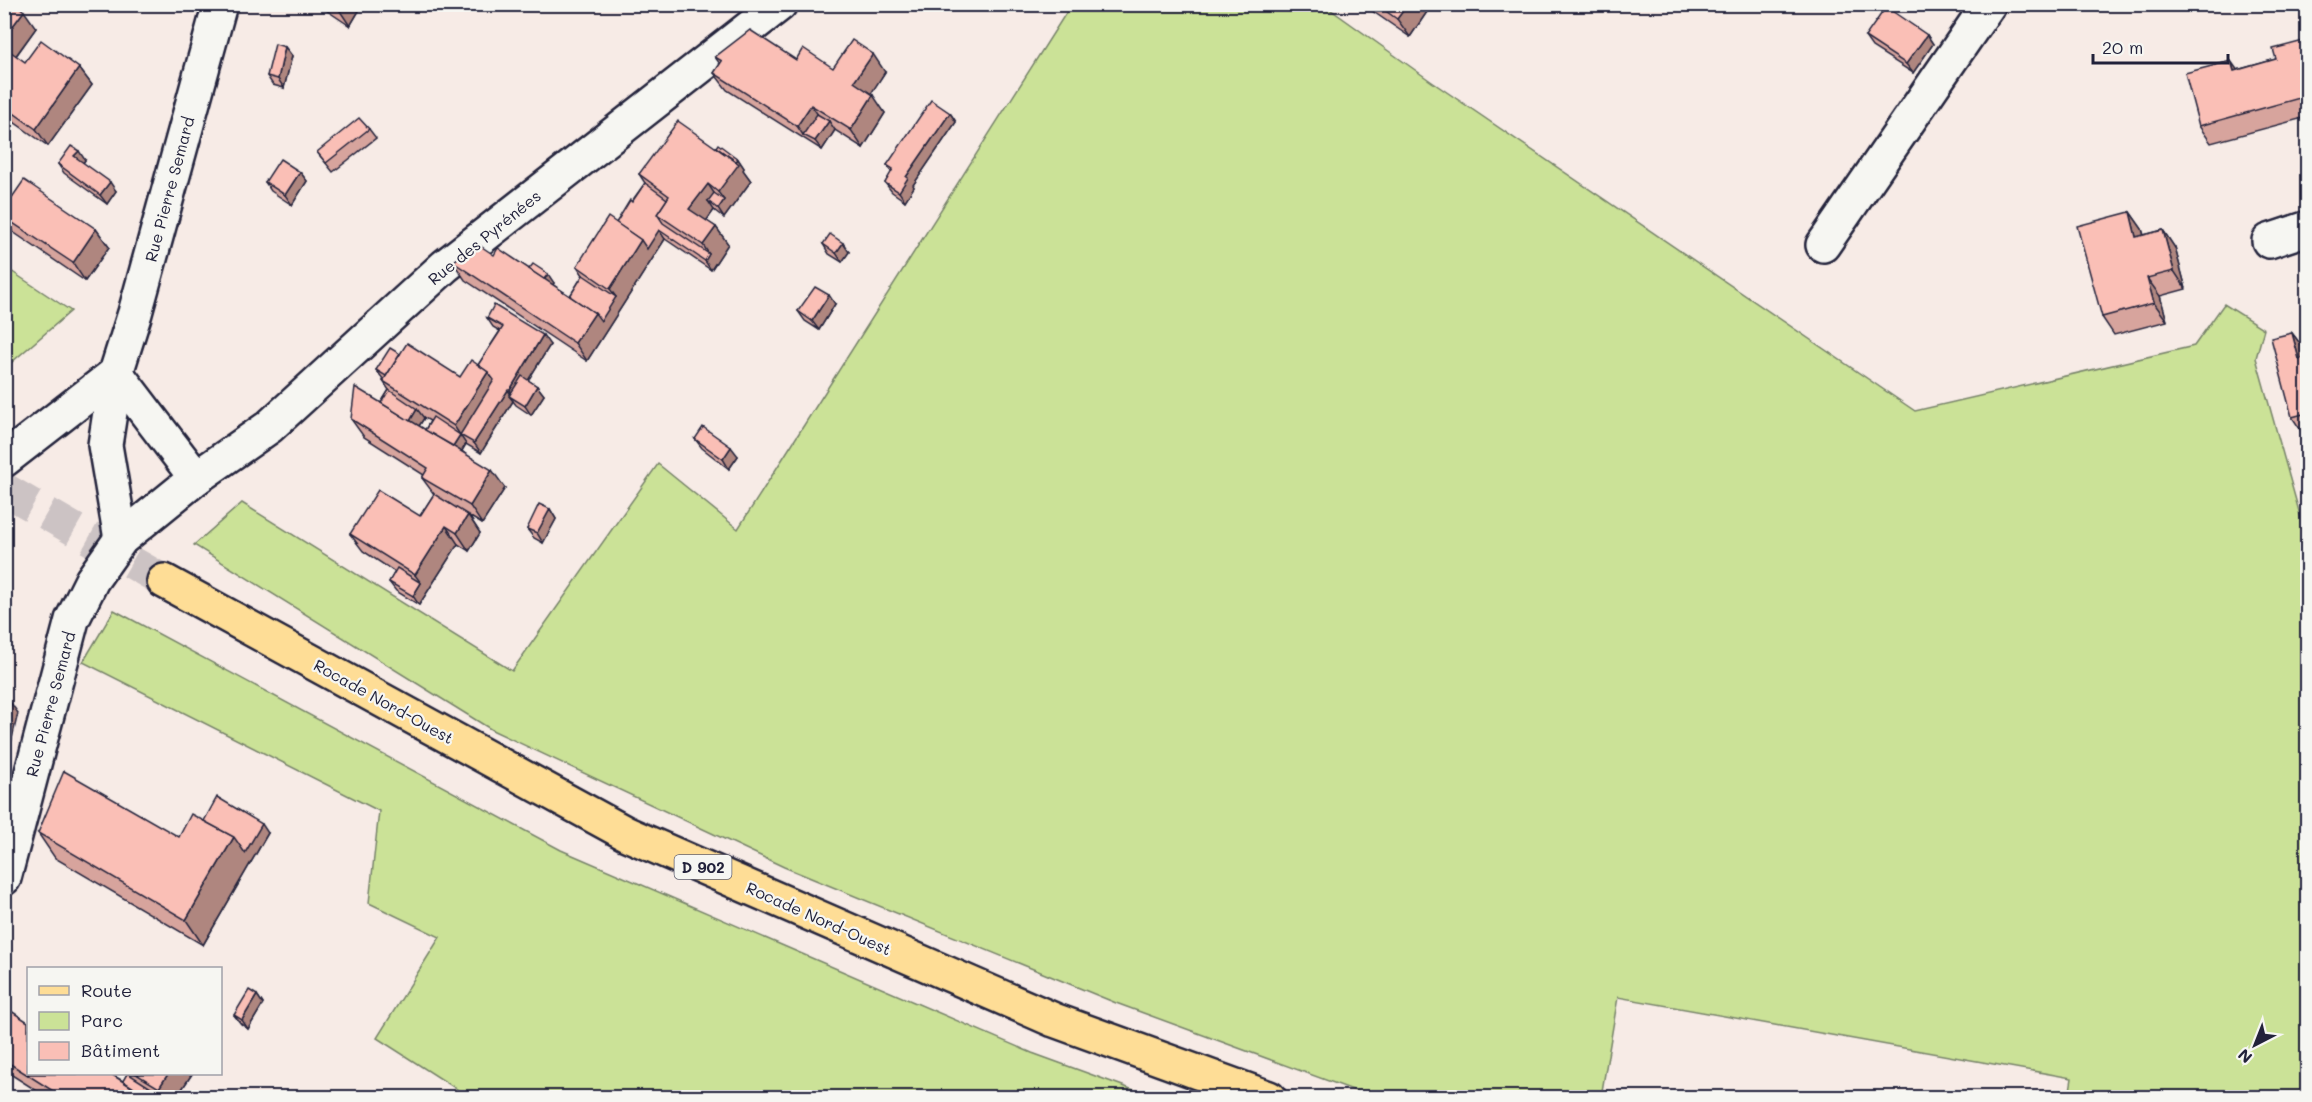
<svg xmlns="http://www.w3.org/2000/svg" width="2312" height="1102" font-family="Mali,sans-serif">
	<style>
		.green { fill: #cbe297; stroke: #768269; stroke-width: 1.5 }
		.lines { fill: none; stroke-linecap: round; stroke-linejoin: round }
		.primary-tunnel { stroke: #ccc3c4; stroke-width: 33; stroke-dasharray: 33 16; stroke-linecap: butt }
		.street-casing { stroke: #22223b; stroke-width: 38 }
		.secondary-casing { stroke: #22223b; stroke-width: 38 }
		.primary-casing { stroke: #22223b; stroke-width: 38 }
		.street { stroke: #f6f6f2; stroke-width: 33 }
		.secondary { stroke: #f6f6f2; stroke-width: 33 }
		.primary { stroke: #fedd96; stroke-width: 33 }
		.wall { fill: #d7a49d; stroke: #22223b; stroke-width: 1.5; fill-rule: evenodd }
		.shaded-wall { fill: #af867f; stroke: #22223b; stroke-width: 1.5 }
		.building { fill: #fabfb6; stroke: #22223b; stroke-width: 1.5 }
		.labels { text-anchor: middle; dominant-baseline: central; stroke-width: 4.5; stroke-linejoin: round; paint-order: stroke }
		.shield { fill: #f6f6f2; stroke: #626272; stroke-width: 1.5 }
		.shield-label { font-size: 15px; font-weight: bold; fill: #22223b }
		.street-label { font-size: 16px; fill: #22223b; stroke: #f6f6f2 }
	</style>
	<rect width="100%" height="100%" fill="#f7ebe6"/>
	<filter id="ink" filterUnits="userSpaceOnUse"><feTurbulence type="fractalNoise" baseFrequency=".0167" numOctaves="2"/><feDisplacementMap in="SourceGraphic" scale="12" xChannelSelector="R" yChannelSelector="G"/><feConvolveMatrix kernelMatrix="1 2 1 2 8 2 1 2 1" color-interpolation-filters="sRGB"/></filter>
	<g filter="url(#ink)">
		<g class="green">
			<path d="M 1071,5 L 1324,5 L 1432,82 L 1915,411 L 2194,346 L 2224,304 L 2264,329 L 2256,358 L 2307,540 L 2307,1097 L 2069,1097 L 2072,1078 L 1618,997 L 1601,1097 L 1372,1097 L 1116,1003 L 784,867 L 492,730 L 194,545 L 242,503 L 512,671 L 658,464 L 738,529 Z"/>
			<path d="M 5,267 L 71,311 L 5,368 L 4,368 Z"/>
			<path d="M 114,610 L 561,850 L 1032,1053 L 1153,1097 L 469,1097 L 377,1038 L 440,937 L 369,903 L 379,811 L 83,662 Z"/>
		</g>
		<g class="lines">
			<path class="primary-tunnel" d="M 4,489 L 164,581"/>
			<defs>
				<g id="street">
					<path d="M 2269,241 L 2308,228"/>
					<path d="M 1823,245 L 1989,4"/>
					<path d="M 4,460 L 116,373"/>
					<path d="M 196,478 L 269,427 L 445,266 L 780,4"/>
				</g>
				<g id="secondary">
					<path d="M 121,539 L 105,445 L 116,373 L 135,313 L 220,4"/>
					<path d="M 4,878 L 72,620 L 92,580 L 121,539 L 196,478 L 116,373"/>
				</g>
				<path id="primary" d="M 164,581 L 627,834 L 1054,1020 L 1269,1098"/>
			</defs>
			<use href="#street" class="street-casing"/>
			<use href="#secondary" class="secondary-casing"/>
			<use href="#primary" class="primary-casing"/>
			<use href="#street" class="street"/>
			<use href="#secondary" class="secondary"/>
			<use href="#primary" class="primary"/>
		</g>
		<g class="wall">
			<path d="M 4,4 L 36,28 L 16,56 L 25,62 L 79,68 L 92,85 L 48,146 L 4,115 Z"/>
			<path d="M 317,4 L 363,4 L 350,26 Z"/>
			<path d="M 1362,4 L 1430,4 L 1431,6 L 1410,37 Z"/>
			<path d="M 1927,35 L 1933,44 L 1913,73 L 1872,47 L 1865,37 Z"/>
			<path d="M 2307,40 L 2307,117 L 2211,143 L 2199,126 L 2237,70 L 2276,59 Z"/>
			<path d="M 285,47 L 292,56 L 284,88 L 273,85 L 267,76 Z"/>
			<path d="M 715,57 L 796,60 L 833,68 L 885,72 L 870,94 L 885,113 L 863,148 L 835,130 L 822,150 L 727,90 L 714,73 L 720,64 Z"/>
			<path d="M 950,113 L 956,122 L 913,185 L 914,187 L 905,201 L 892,192 L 885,183 L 892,172 L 887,165 Z"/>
			<path d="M 369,129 L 376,138 L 333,172 L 317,152 Z"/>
			<path d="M 716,147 L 738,159 L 744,168 L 743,170 L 751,181 L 724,218 L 714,210 L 706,221 L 716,227 L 728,244 L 711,270 L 665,239 L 587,361 L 465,280 L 453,262 L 494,255 L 529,269 L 554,283 L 553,285 L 570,296 L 583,275 L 577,266 L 616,223 L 645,183 L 639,174 Z"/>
			<path d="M 85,160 L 83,163 L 116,191 L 107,204 L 64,173 L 58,164 Z"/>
			<path d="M 300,172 L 307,181 L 292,205 L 271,191 L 265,182 Z"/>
			<path d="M 4,209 L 96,229 L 109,247 L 85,281 L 13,232 L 4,220 Z"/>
			<path d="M 2130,212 L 2142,229 L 2144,235 L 2163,230 L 2175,248 L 2186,289 L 2160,296 L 2167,321 L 2114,335 L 2102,317 Z"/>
			<path d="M 823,244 L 849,252 L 842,262 L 829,254 Z"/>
			<path d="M 835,304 L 819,330 L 805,321 L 798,311 Z"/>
			<path d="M 487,318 L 550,345 L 528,380 L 537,386 L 544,395 L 531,415 L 516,405 L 513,401 L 481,453 L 466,444 L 462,451 L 505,488 L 482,524 L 469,516 L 480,533 L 469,551 L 458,544 L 419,605 L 396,591 L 389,582 L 395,572 L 363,551 L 350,534 L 420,516 L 434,494 L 422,478 L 424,475 L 364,437 L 351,419 L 381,403 L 389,390 L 383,381 L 384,380 L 376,370 L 400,354 L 460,377 L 478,365 L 500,331 L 493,327 ZM 423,417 L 430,421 L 425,430 L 419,426 L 424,418 Z"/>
			<path d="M 2292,333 L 2305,350 L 2306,357 L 2307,357 L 2307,434 L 2304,435 L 2292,417 Z"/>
			<path d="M 695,439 L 738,456 L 729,469 L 702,448 Z"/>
			<path d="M 550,509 L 556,519 L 543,543 L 534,538 L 527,529 Z"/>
			<path d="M 38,833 L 179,837 L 268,833 L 203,945 L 55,858 Z"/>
			<path d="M 257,995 L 263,1004 L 248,1029 L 241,1024 L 234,1015 Z"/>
			<path d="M 4,1015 L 123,1081 L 127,1074 L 192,1074 L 176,1098 L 48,1098 L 4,1070 Z"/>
		</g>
		<g class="shaded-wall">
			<path d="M 340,4 L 363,4 L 350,26 L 338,8 Z"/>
			<path d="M 1408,4 L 1430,4 L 1431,6 L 1410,37 L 1397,19 Z"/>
			<path d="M 24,11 L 36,28 L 12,61 L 4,50 L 4,38 Z"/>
			<path d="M 1927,35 L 1933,44 L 1913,73 L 1906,64 Z"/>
			<path d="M 285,47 L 292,56 L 284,88 L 278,79 Z"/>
			<path d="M 873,54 L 885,72 L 867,100 L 854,82 Z"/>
			<path d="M 2231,61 L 2243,78 L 2234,71 Z"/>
			<path d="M 79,68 L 92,85 L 48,146 L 36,129 Z"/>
			<path d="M 873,95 L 885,113 L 863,148 L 851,130 Z"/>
			<path d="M 811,105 L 824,123 L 803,135 L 797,126 Z"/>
			<path d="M 950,113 L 956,122 L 913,185 L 914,187 L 905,201 L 899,192 L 906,177 Z"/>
			<path d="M 829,121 L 835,130 L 822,150 L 815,141 Z"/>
			<path d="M 79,151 L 85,160 L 81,166 L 74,156 Z"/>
			<path d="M 738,159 L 744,168 L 743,170 L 751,181 L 724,218 L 718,209 L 724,200 L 718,192 L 734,164 Z"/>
			<path d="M 300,172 L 307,181 L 292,205 L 285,195 Z"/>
			<path d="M 110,182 L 116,191 L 107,204 L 100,195 Z"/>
			<path d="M 708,184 L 720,202 L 708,201 L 714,210 L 702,227 L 689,209 Z"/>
			<path d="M 2130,212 L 2142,229 L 2149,254 L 2136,237 Z"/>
			<path d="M 716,227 L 728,244 L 711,270 L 705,261 L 709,254 L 703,245 Z"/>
			<path d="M 96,229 L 109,247 L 85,281 L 73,263 Z"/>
			<path d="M 659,230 L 665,239 L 587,361 L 575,343 L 595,313 L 616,297 L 610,289 L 641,240 Z"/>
			<path d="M 2163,230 L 2175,248 L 2186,289 L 2174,271 Z"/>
			<path d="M 843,243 L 849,252 L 842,262 L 836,253 Z"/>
			<path d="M 548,274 L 554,283 L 549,291 L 543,282 Z"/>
			<path d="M 2147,278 L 2160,296 L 2167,321 L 2154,303 Z"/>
			<path d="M 829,295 L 835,304 L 819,330 L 812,321 Z"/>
			<path d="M 2292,333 L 2305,350 L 2307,361 L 2299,359 Z"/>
			<path d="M 543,335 L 550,345 L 516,400 L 510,390 Z"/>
			<path d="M 488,372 L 500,389 L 460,435 L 454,426 Z"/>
			<path d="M 537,386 L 544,395 L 531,415 L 525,406 Z"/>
			<path d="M 508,390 L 514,399 L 509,396 L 513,401 L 481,453 L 474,443 Z"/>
			<path d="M 417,409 L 424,418 L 416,431 L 409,422 Z"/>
			<path d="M 460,435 L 466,444 L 458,457 L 452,448 Z"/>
			<path d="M 731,447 L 738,456 L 729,469 L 723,459 Z"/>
			<path d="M 492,470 L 505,488 L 482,524 L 470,506 Z"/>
			<path d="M 550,509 L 556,519 L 543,543 L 537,533 Z"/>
			<path d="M 468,515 L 480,533 L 469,551 L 457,533 Z"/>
			<path d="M 446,526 L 458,544 L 419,605 L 413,596 L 421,583 L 415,575 Z"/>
			<path d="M 5,695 L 18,713 L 4,773 L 4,699 Z"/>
			<path d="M 262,824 L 268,833 L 203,945 L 186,920 L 234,837 Z"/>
			<path d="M 257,995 L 263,1004 L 248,1029 L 242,1020 Z"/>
			<path d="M 168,1074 L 192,1074 L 176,1098 L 164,1098 L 165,1097 L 159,1088 Z"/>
		</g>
		<g class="building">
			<path d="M 4,4 L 16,4 L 24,11 L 4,38 Z"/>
			<path d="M 332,4 L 340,4 L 338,8 Z"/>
			<path d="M 1376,4 L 1408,4 L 1397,19 Z"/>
			<path d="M 1886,7 L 1927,35 L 1906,64 L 1865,37 Z"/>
			<path d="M 750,30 L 796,60 L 803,48 L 833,68 L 852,40 L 873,54 L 854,82 L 873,95 L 851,130 L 811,105 L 797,126 L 714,73 L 722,61 L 715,57 Z"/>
			<path d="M 41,40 L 79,68 L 36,129 L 4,106 L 4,47 L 25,62 Z"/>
			<path d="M 2307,40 L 2307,96 L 2199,126 L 2185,73 L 2231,61 L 2234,71 L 2276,59 L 2273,49 Z"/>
			<path d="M 275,44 L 285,47 L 278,79 L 267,76 Z"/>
			<path d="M 931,100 L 950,113 L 906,177 L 908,178 L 899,192 L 885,183 L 893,169 L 887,165 Z"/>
			<path d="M 817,114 L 829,121 L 815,141 L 803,135 Z"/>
			<path d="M 359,118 L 369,129 L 326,163 L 317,152 Z"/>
			<path d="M 678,121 L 739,164 L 718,192 L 708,184 L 689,209 L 716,227 L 703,245 L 657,214 L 669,196 L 639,174 Z"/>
			<path d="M 718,144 L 738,159 L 736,161 L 716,147 Z"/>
			<path d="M 71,146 L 79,151 L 74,156 L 110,182 L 100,195 L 58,164 Z"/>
			<path d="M 280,159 L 300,172 L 285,195 L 265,182 Z"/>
			<path d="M 24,180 L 96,229 L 73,263 L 4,217 L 4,209 Z"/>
			<path d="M 645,183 L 667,199 L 657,214 L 663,223 L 709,254 L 705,261 L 659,230 L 647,249 L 641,240 L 616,223 L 630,200 L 632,202 Z"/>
			<path d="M 714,193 L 724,200 L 718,209 L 708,201 Z"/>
			<path d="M 2130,212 L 2136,237 L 2163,230 L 2174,271 L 2147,278 L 2154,303 L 2102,317 L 2077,226 Z"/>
			<path d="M 608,217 L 641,240 L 610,289 L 577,266 Z"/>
			<path d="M 830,234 L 843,243 L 836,253 L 823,244 Z"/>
			<path d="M 476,243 L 494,255 L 498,248 L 595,313 L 575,343 L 453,262 Z"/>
			<path d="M 533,264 L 548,274 L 544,279 L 529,269 Z"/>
			<path d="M 583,275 L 616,297 L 601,321 L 595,313 L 570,296 Z"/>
			<path d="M 815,287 L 829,295 L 812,321 L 798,311 Z"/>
			<path d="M 494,305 L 543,335 L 510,390 L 508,390 L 474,443 L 460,435 L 494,380 L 488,372 L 478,365 L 503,327 L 487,318 Z"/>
			<path d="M 2292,333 L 2299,359 L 2307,357 L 2307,413 L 2292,417 L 2271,338 Z"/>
			<path d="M 407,343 L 460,377 L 471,360 L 488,372 L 454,426 L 383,381 Z"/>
			<path d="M 390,348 L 400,354 L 386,376 L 376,370 Z"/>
			<path d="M 522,376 L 537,386 L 525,406 L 509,396 Z"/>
			<path d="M 355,387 L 492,470 L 470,506 L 422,478 L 428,468 L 351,419 Z"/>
			<path d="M 389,390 L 417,409 L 410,421 L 381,403 Z"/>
			<path d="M 433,417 L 460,435 L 453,446 L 425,430 Z"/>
			<path d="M 703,427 L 731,447 L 723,459 L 695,439 Z"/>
			<path d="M 378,490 L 420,516 L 434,494 L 468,515 L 457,533 L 446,526 L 415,575 L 350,534 Z"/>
			<path d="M 539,504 L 550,509 L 537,533 L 527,529 Z"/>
			<path d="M 397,568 L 421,583 L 413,596 L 389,582 Z"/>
			<path d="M 64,771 L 179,837 L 191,814 L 234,837 L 186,920 L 38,833 Z"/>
			<path d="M 217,797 L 262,824 L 245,853 L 234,837 L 204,821 Z"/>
			<path d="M 249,990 L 257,995 L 242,1020 L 234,1015 Z"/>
			<path d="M 11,1011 L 28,1022 L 28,1074 L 111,1074 L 149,1098 L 64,1098 L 4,1060 L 4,1015 Z"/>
			<path d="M 127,1074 L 129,1074 L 165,1097 L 164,1098 L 149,1098 L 123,1081 Z"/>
			<path d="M 136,1074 L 168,1074 L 159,1088 Z"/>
		</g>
	</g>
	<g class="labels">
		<rect class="shield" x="674.5" y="855" width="57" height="24" rx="4.5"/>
		<g class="shield-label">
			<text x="703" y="867">D 902</text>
		</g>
		<g class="street-label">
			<text transform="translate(169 189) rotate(-75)">Rue Pierre Semard</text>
			<text transform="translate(484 237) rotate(-39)">Rue des Pyrénées</text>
			<text transform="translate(384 701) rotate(29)">Rocade Nord-Ouest</text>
			<text transform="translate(50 704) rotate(-75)">Rue Pierre Semard</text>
			<text transform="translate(819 918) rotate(24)">Rocade Nord-Ouest</text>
		</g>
	</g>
	<rect width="2312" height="1102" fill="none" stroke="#f6f6f2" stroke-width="24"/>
	<rect x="12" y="12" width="2288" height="1078" fill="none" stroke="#22223b" stroke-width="2" filter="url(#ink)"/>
	<rect x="27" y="967" width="195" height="108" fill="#f6f6f2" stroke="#a1a1a9" stroke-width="1.5"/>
	<rect x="39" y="986" width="30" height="9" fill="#fedd96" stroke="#a1a1a9" stroke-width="1.5"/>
	<text x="81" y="997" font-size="18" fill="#22223b">Route</text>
	<rect x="39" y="1012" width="30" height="18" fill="#cbe297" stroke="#a1a1a9" stroke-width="1.5"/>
	<text x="81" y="1027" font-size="18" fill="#22223b">Parc</text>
	<rect x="39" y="1042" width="30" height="18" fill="#fabfb6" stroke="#a1a1a9" stroke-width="1.5"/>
	<text x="81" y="1057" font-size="18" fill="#22223b">Bâtiment</text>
	<g transform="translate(2255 1045) rotate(222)" stroke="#f6f6f2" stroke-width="4.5" paint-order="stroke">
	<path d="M0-4.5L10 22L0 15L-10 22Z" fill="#22223b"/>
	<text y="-9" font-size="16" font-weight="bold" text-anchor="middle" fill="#22223b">N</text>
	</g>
	<path d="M2093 54v9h135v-9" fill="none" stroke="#22223b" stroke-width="3"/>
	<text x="2102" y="54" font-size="18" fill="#22223b" stroke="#f6f6f2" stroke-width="4.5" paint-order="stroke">20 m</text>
</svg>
